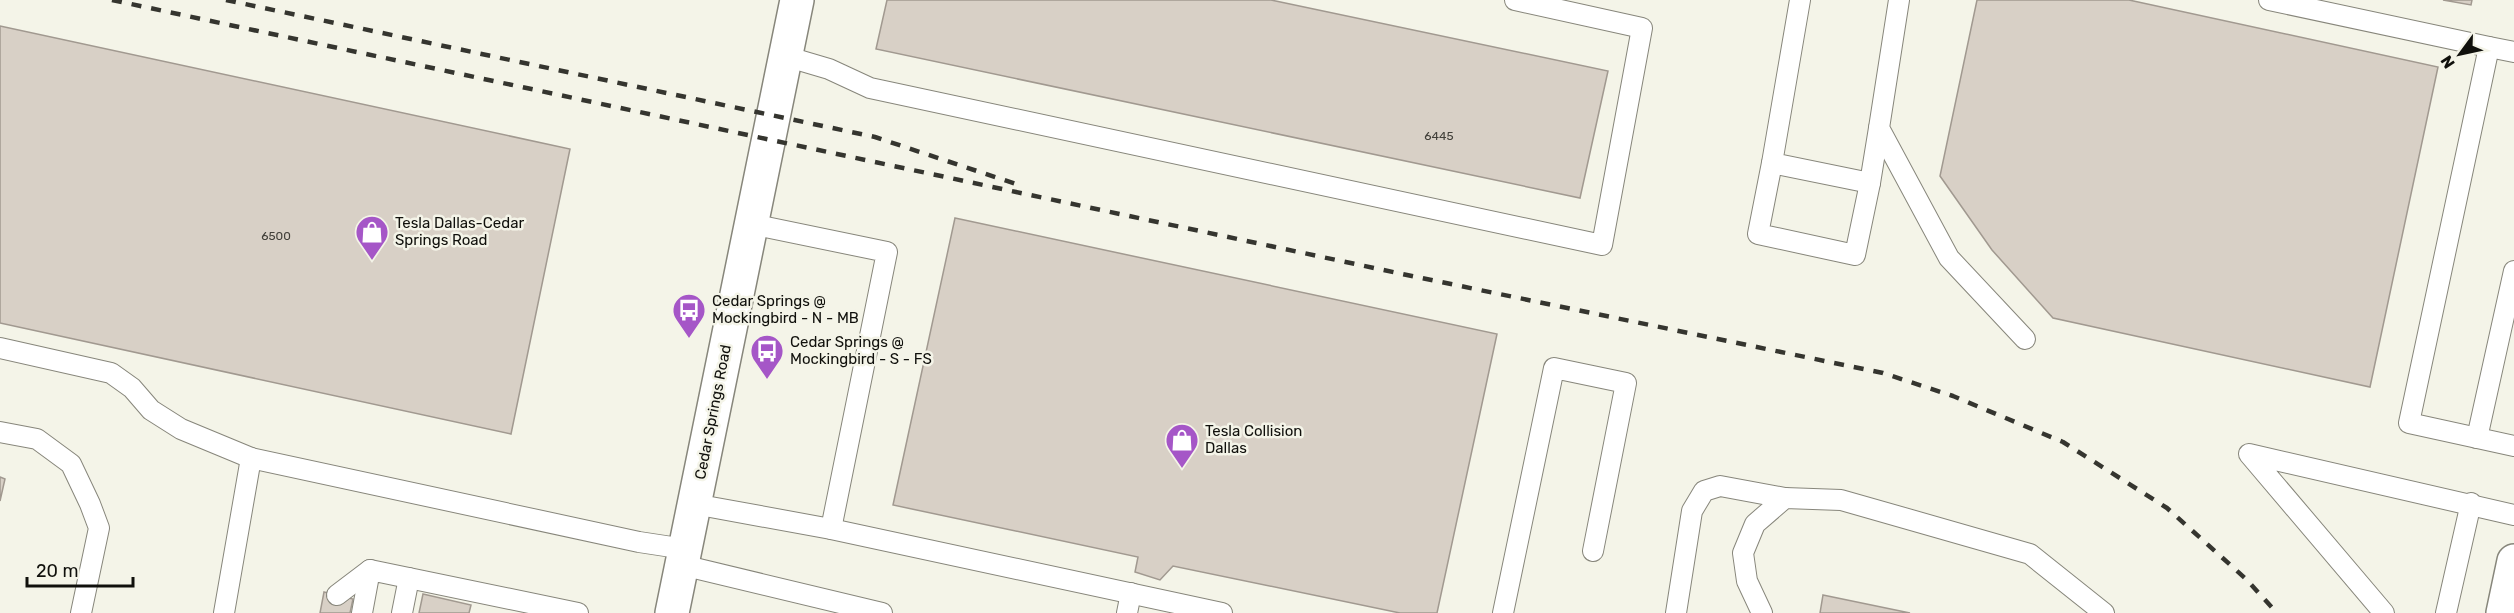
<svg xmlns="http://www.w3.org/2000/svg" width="2514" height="613" font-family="Rubik,sans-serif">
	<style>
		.building { fill: #d8d0c6; stroke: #a19990; stroke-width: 1.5 }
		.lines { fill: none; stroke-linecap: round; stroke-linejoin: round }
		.service-casing { stroke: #87867b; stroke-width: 22 }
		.secondary-casing { stroke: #87867b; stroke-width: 36 }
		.service { stroke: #fff; stroke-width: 20 }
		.secondary { stroke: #fff; stroke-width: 33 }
		.rail { stroke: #35352f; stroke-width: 4.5; stroke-dasharray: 10 10; stroke-linecap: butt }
		.labels { text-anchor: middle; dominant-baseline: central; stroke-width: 5; stroke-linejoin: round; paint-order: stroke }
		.number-label { font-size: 12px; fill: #42403a }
		.poi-label { font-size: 15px; fill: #10100c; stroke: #f4f4e8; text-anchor: start }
		.street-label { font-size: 15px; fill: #10100c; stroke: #f4f4e8 }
	</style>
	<rect width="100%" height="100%" fill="#f4f4e8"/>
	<g class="building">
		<path d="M 887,0 L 1271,0 L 1608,71 L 1580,198 L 876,49 Z"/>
		<path d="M 1977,0 L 2129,0 L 2438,67 L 2370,387 L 2053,318 L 1992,250 L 1940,176 Z"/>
		<path d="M 2443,0 L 2472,0 L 2471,5 Z"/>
		<path d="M 0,26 L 570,149 L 511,434 L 0,323 Z"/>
		<path d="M 955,218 L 1497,334 L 1437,613 L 1400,613 L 1173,566 L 1160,580 L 1135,572 L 1138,557 L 893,505 Z"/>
		<path d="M 0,477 L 5,479 L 0,501 Z"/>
		<path d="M 324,592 L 353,599 L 350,613 L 320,613 Z"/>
		<path d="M 423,594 L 471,605 L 469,613 L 419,613 Z"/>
		<path d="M 1823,595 L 1910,613 L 1820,613 Z"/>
	</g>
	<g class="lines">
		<defs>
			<g id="service">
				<path d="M 1800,0 L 1772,163 L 1870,183 L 1879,128"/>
				<path d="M 1899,0 L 1879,128 L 1949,258 L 2025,339"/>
				<path d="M 2269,0 L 2489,47"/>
				<path d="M 2514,52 L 2489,47 L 2409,423 L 2514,446"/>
				<path d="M 785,56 L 829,69 L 870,88 L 1602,245 L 1642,28 L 1515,0"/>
				<path d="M 1772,163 L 1758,234 L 1855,255 L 1870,183"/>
				<path d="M 751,224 L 887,252 L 831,529"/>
				<path d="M 0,348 L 111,373 L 132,388 L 151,410 L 181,429 L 251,458 L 224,613"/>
				<path d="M 0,432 L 37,439 L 71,464 L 90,504 L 99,528 L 81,613"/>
				<path d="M 2477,438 L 2514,271"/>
				<path d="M 251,458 L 639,542 L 685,549"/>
				<path d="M 694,504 L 831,529 L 1222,613"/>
				<path d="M 682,565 L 882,613"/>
				<path d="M 337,595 L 370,570"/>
				<path d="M 362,613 L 370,570 L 578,613"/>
				<path d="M 402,613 L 409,578"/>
				<path d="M 1127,613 L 1131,593"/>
				<path d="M 1503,613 L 1554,368 L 1626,383 L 1593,551"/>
				<path d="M 1676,613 L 1692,511 L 1704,491 L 1720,486 L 1785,498"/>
				<path d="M 1762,613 L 1747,581 L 1743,553 L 1755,524 L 1785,498 L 1841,500 L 2030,554 L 2104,613"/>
				<path d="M 2384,613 L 2249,454 L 2514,515"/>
				<path d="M 2446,613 L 2471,503"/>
			</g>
			<g id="secondary">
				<path d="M 672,613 L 797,0"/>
				<path d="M 2503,613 L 2514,561"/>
			</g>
		</defs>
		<use href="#service" class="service-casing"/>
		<use href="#secondary" class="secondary-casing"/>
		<use href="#service" class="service"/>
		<use href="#secondary" class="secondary"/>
		<g class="rail">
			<path d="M 112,0 L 1407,275 L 1883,373 L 1953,396 L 2063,442 L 2167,508 L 2246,579 L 2277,613"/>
			<path d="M 226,0 L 875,137 L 1022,186"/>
		</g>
	</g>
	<defs>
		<symbol id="shop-pin" viewBox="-11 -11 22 30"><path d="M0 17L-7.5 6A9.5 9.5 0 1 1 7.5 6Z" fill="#a556c7" stroke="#f4f4e8"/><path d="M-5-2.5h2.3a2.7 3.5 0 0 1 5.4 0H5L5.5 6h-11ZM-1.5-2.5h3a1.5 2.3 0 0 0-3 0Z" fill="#fff"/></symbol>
		<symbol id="bus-pin" viewBox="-11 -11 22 30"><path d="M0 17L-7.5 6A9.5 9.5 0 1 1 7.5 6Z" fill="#a556c7" stroke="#f4f4e8"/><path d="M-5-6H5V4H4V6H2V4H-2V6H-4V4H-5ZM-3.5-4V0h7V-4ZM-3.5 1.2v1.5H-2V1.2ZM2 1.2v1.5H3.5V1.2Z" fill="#fff"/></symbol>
	</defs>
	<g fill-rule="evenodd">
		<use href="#shop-pin" x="353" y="213" width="38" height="52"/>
		<use href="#bus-pin" x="670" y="291" width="38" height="52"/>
		<use href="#bus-pin" x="748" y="332" width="38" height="52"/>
		<use href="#shop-pin" x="1163" y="421" width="38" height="52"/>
	</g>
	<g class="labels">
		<g class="number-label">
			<text x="1439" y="136">6445</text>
			<text x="276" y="236">6500</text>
		</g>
		<g class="poi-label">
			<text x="395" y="223">Tesla Dallas-Cedar<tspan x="395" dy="17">Springs Road</tspan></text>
			<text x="712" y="301">Cedar Springs @<tspan x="712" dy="17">Mockingbird - N - MB</tspan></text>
			<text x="790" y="342">Cedar Springs @<tspan x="790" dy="17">Mockingbird - S - FS</tspan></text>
			<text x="1205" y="431">Tesla Collision<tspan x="1205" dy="17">Dallas</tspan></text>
		</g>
		<g class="street-label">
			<text transform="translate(713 412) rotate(-79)">Cedar Springs Road</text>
		</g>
	</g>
	<g transform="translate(2460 54) rotate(237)" stroke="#f4f4e8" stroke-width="4.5" paint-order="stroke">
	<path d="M0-4.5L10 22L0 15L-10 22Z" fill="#10100c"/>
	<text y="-9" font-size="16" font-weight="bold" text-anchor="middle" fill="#10100c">N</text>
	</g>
	<path d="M27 577v9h106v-9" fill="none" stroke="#10100c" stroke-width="3"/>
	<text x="36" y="577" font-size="18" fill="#10100c" stroke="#f4f4e8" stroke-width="4.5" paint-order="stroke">20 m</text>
</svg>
